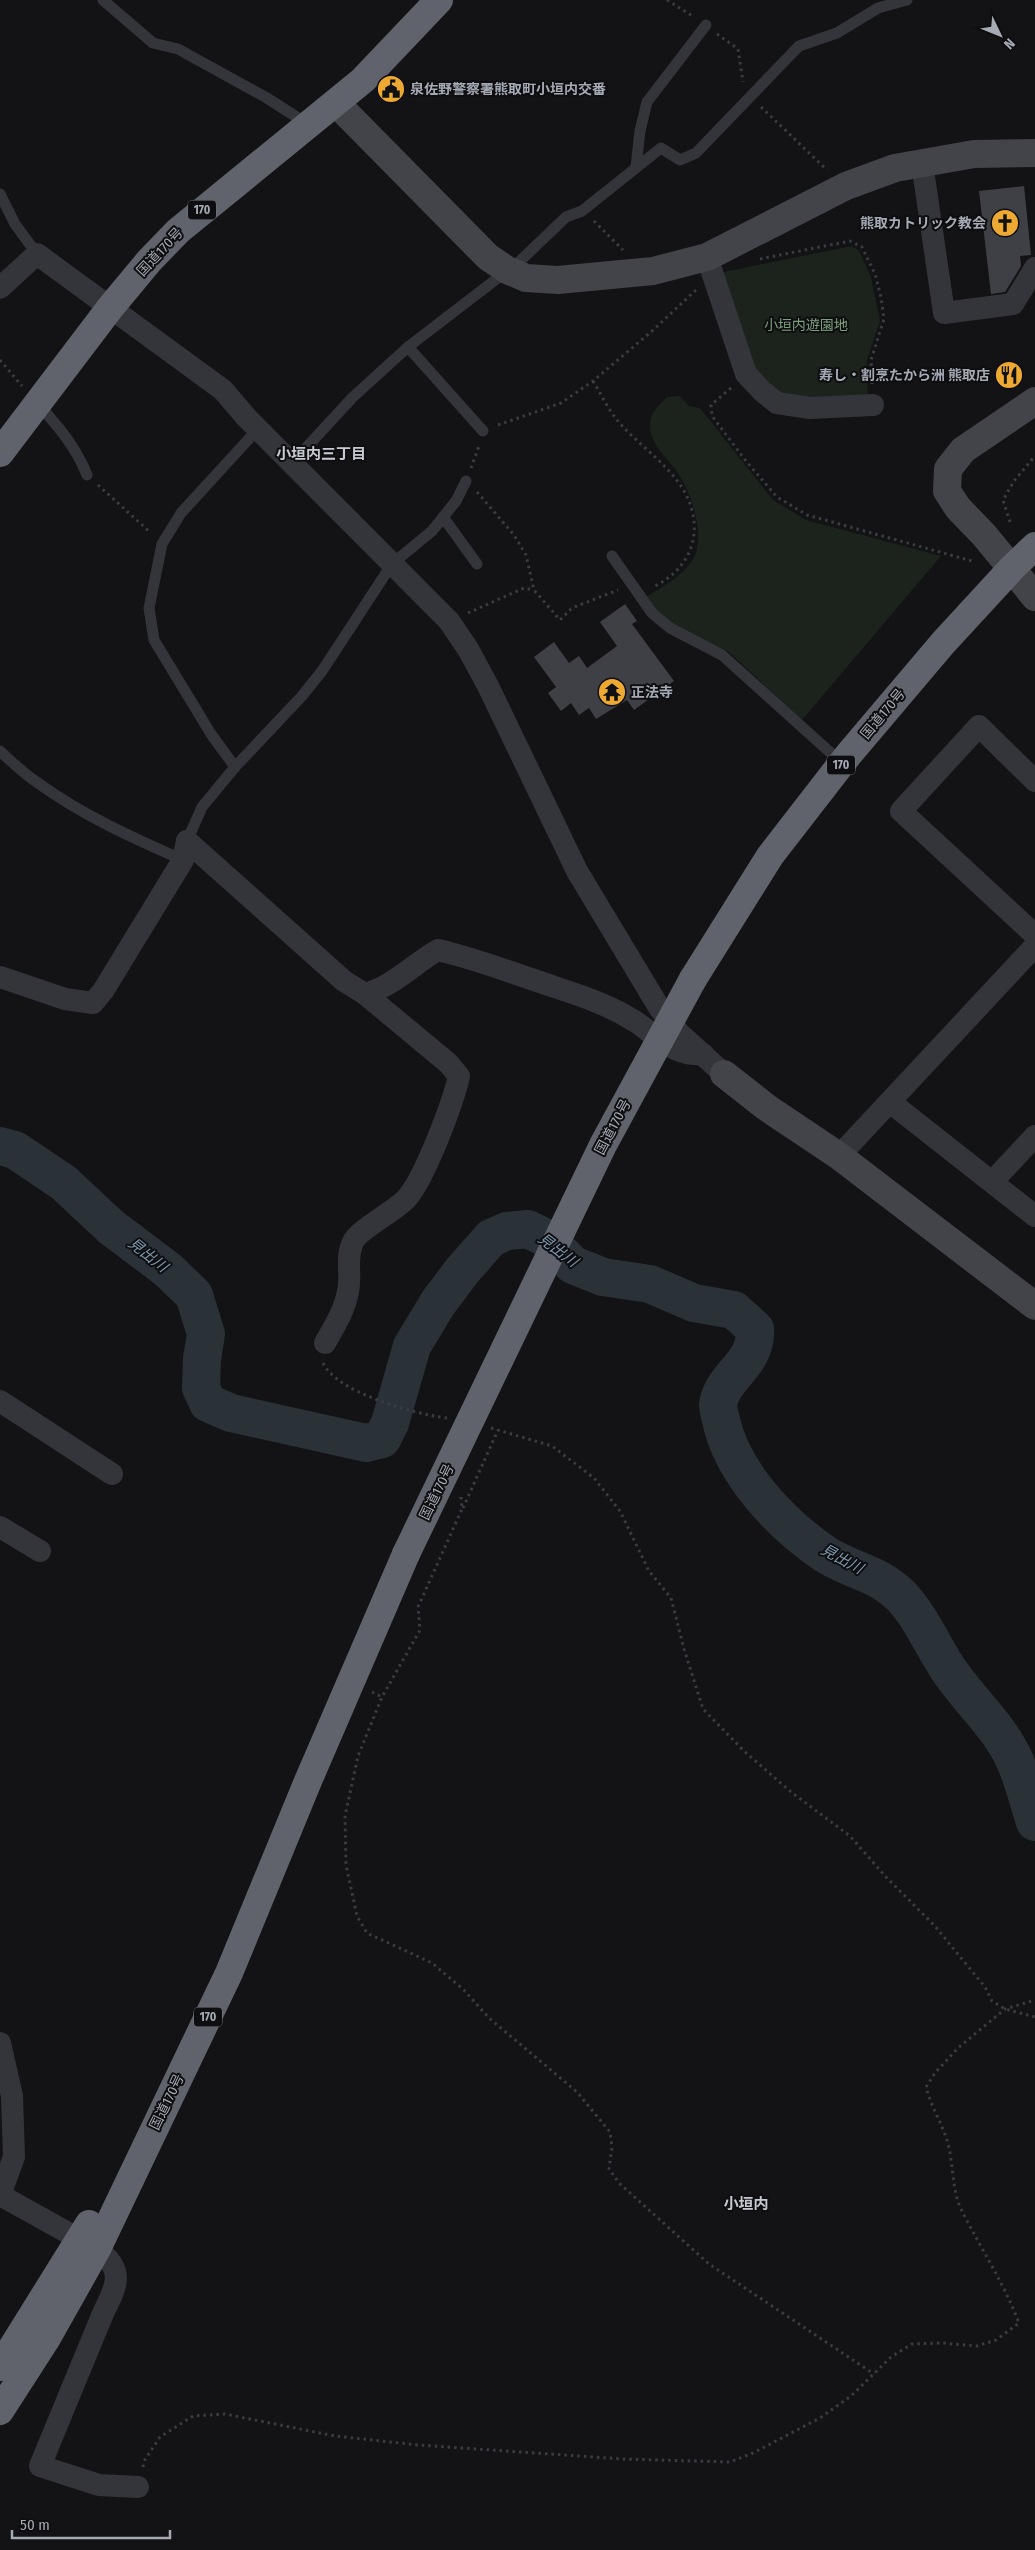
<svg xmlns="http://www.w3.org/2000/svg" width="1035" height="2550" font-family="'Fira Sans Condensed','Noto Sans JP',sans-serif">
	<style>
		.green { fill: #1c231c }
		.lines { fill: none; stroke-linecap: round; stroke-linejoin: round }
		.river { stroke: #2a3238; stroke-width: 38 }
		.building { fill: #3f4045 }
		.path { stroke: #3a3c41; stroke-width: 3; stroke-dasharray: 2.5 4; stroke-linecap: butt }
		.lane { stroke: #34353a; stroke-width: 11 }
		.street { stroke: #34353a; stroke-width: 22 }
		.secondary { stroke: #42444a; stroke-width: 28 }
		.highway { stroke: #60636b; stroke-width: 28 }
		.highway-bridge { stroke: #60636b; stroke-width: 28 }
		.labels { text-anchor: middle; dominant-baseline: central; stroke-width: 4; stroke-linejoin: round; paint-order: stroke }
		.shield { fill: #0e0e10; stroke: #787b84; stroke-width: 1 }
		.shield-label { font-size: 12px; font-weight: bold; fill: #a5aab5 }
		.poi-label { font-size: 14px; font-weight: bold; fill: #a5aab5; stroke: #0e0e10; text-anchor: start }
		.street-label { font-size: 14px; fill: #a5aab5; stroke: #0e0e10 }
		.park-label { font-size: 14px; fill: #7ca07d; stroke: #0e0e10 }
		.neighbourhood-label { font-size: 15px; font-weight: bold; fill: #c6c9d1; stroke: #0e0e10 }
		.water-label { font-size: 15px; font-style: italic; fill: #7c99b0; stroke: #0e0e10 }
	</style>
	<rect width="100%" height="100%" fill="#131315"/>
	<g class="green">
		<path d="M 852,246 L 859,251 L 871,277 L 880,321 L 867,360 L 868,401 L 783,397 L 753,374 L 719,273 Z"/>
		<path d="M 680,396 L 689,406 L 700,408 L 773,500 L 806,520 L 941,556 L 802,720 L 729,652 L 672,624 L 652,606 L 646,597 C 662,587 680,578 691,562 C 707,541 693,498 681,478 C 670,458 645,444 651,418 C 652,411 662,403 667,397 Z"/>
	</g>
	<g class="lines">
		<path class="river" d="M 0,1146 L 15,1150 L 64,1183 L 111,1227 L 168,1270 L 194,1295 L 206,1334 L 202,1359 L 201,1388 L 208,1403 L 231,1413 L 366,1443 L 382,1439 L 390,1423 L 412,1346 L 438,1303 L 462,1271 L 491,1238 L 507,1231 L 528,1229 L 546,1238 L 573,1265 L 603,1277 L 650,1284 L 694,1303 L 734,1310 L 755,1329 C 757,1365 722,1375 718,1405 C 718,1409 720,1415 721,1420 C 732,1473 781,1524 825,1554 C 851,1571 877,1572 901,1596 C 921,1617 932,1645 948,1669 C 968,1699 998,1725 1013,1757 C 1023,1777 1028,1801 1035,1822"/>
	</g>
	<g class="building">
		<path d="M 1024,186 L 1031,255 L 1020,256 L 1021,266 L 1005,292 L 991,294 L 979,191 Z"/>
		<path d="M 625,604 L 637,621 L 632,624 L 674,681 L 634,710 L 627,700 L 596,719 L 589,708 L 579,715 L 571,703 L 561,711 L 548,693 L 556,687 L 534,657 L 554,642 L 569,663 L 579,656 L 587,668 L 617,646 L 600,622 Z"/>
	</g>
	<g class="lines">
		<g class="path">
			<path d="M 667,0 L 694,17"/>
			<path d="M 717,34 L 738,49 L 743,82"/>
			<path d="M 761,107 L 827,170"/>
			<path d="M 594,221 L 623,250"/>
			<path d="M 760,259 L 850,241 L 862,247 L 875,274 L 881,297 L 884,319 L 871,360 L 872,384"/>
			<path d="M 0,360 L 22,386"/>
			<path d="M 593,381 C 601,394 608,409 617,420 C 637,444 666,462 683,489 C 706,528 693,568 653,587"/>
			<path d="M 731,388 L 711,405 L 712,416 L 746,461 L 777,497 L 807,515 L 972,561"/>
			<path d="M 498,425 L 561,403 L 593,381 L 652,331 L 696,290"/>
			<path d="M 471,468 L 479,446"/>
			<path d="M 98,485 L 151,533"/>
			<path d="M 477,492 L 514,535 L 526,555 L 534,590 L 560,620 L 572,608 L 618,590"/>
			<path d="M 1010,522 L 1003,500 L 1014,481 L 1035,456"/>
			<path d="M 468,613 L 524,588 L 534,590"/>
			<path d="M 323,1363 C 337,1393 415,1414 447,1418"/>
			<path d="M 491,1428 L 552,1446 L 594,1478 L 620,1511 L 649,1571 L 671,1598 L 684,1649 L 703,1709 L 744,1751 L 791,1792 L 850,1836 L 886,1877 L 934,1925 L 985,1987 L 992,2001 L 1005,2009 L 1035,2017"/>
			<path d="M 461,1497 L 462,1509 L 418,1607 L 420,1630 L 382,1697 L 358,1756 L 345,1816 L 346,1865 L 357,1916 L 367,1933 L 432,1963 L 463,1989 L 489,2018 L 577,2092 L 610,2132 L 612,2147 L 609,2169 L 619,2183 L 709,2264 L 874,2374"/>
			<path d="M 463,1508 L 498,1430"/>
			<path d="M 372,1692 L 382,1697"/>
			<path d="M 143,2467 L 144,2461 L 160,2437 L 193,2416 L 225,2414 L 335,2436 L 418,2445 L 623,2459 L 730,2462 L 753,2453 L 820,2418 L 851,2396 L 891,2357 L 912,2344 L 942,2343 L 977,2346 L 996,2340 L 1019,2323 C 1004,2283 981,2249 962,2211 C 951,2189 954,2163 947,2140 C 941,2122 931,2106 926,2087 L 935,2073 L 958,2048 L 1005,2009 L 1035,2000"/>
		</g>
		<g class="lane">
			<path d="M 103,0 L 153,43 L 178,49 L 267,98 L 309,125"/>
			<path d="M 636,167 L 640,131 L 647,102 L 706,25"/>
			<path d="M 0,194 L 15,224 L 37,254"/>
			<path d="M 408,347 L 483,431"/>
			<path d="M 38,404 C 58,426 76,447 87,475"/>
			<path d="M 292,463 L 353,397 L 408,347 L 520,261 L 566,217 L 582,211 L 661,148 L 680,160 L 696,153 L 799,46 L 837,33 L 878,8 L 907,0"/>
			<path d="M 443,517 L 477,564"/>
			<path d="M 612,556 L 652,613 L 670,628 L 722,655 L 842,763"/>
			<path d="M 0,751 C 12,762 24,774 38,783 C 82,815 133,838 183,860"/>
			<path d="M 235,767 L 211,734 L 154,640 L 149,608 L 162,544 L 181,513 L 258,429"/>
			<path d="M 187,841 L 202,807 L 235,767 L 302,696 L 322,671 L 392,564 L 432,531 L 456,501 L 466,481"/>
		</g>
		<g class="street">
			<path d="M 922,163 L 944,313 L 1013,304 L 1035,268"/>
			<path d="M 707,257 L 746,374 L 763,392 L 777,403 L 810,408 L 873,405"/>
			<path d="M 0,288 L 37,254 L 223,390 L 246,417 L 449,621 L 468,649 L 488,686 L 577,871 L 660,1009 L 680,1034 L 724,1074"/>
			<path d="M 1035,781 L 979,726 L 901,811 L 1035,935"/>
			<path d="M 187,841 L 344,981 L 365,994 C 394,986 413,964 438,950 C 473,958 504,970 537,981 C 572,993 605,1002 636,1022 C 658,1037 675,1057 703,1054"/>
			<path d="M 0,977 L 65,999 L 93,1003 L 103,991 L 183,860 L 187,841"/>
			<path d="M 890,1102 L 1035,1216"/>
			<path d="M 839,1156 L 1035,946"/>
			<path d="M 993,1181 L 1035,1136"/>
			<path d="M 325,1343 C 334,1327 345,1310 348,1291 C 352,1275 345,1258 353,1242 C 358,1230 395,1211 406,1199 C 424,1180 453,1103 459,1076 L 448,1063 L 365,994"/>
			<path d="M 0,1401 L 112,1474"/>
			<path d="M 0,1527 L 40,1551"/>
			<path d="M 0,2043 L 12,2096 L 14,2157 L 0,2195"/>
			<path d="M 0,2195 L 97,2249 C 124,2269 118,2284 104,2311 L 40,2466 L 99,2485 L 138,2487"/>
		</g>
		<g class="secondary">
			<path d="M 336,103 L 488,257 L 507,270 L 526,278 L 558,280 L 653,271 L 707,257 L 846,186 L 895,168 L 974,154 L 1035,153"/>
			<path d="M 1035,401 L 963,450 L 948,469 L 947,491 L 958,508 L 985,536 L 1035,597"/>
			<path d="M 724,1074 L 766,1107 L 839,1156 L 1035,1306"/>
		</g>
		<g class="highway">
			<path d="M 0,453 L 110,308 L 149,261 L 178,231 L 363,80 L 439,0"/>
			<path d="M 693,979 L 770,856 L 849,754 L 943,643 L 1012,568 L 1035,546"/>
			<path d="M 0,2367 L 89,2224"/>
			<path d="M 0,2411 L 47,2338 L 97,2249 L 229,1973 L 308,1781 L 406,1554"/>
		</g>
		<path class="highway-bridge" d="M 406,1554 L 603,1145 L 693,979"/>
	</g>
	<defs>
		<symbol id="civic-disc" viewBox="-11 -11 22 22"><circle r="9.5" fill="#eea932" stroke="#0e0e10"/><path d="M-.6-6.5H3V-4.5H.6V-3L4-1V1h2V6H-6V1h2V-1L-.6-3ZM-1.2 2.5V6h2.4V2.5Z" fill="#111"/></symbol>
		<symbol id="church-disc" viewBox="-11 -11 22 22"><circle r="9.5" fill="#eea932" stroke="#0e0e10"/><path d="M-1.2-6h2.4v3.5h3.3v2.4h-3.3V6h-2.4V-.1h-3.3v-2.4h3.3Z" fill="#111"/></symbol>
		<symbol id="restaurant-disc" viewBox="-11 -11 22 22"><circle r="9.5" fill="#eea932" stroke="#0e0e10"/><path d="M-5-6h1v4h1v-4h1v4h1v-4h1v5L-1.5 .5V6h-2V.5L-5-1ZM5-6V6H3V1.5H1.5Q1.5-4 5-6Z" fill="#111"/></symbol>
		<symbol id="temple-disc" viewBox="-11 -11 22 22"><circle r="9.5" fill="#eea932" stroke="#0e0e10"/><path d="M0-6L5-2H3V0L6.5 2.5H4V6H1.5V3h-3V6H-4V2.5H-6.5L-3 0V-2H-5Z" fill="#111"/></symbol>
	</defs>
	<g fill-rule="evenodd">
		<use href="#civic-disc" x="375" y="73" width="32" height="32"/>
		<use href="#church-disc" x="989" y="207" width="32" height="32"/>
		<use href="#restaurant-disc" x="993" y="359" width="32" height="32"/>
		<use href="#temple-disc" x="596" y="676" width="32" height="32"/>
	</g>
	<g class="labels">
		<g class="shield">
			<rect x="188" y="200.5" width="28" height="19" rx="4"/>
			<rect x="827" y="755.5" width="28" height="19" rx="4"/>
			<rect x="194" y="2007.5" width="28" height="19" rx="4"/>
		</g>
		<g class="shield-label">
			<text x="202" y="210">170</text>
			<text x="841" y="765">170</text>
			<text x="208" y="2017">170</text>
		</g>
		<g class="poi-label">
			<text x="410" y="89">泉佐野警察署熊取町小垣内交番</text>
			<text x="986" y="223" text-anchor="end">熊取カトリック教会</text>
			<text x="990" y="375" text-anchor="end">寿し・割烹たから洲 熊取店</text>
			<text x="631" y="692">正法寺</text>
		</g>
		<g class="street-label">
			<text transform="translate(160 252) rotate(-47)">国道170号</text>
			<text transform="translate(883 714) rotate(-50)">国道170号</text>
			<text transform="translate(613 1127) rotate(-62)">国道170号</text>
			<text transform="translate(437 1492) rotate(-64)">国道170号</text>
			<text transform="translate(167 2102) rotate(-64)">国道170号</text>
		</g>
		<g class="park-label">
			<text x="806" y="325">小垣内遊園地</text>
		</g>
		<g class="neighbourhood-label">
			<text x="321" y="454">小垣内三丁目</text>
			<text x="746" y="2204">小垣内</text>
		</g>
		<g class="water-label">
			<text transform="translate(558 1250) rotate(37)">見出川</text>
			<text transform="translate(148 1255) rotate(38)">見出川</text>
			<text transform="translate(842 1559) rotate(28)">見出川</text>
		</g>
	</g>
	<g transform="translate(1000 35) rotate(133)" stroke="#0e0e10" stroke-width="4" paint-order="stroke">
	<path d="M0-4L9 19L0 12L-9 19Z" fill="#a5aab5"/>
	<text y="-8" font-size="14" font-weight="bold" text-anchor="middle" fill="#a5aab5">N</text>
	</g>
	<path d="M12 2530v8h158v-8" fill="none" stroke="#a5aab5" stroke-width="2.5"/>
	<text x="20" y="2530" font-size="15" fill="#a5aab5" stroke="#0e0e10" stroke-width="4" paint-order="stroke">50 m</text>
</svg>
